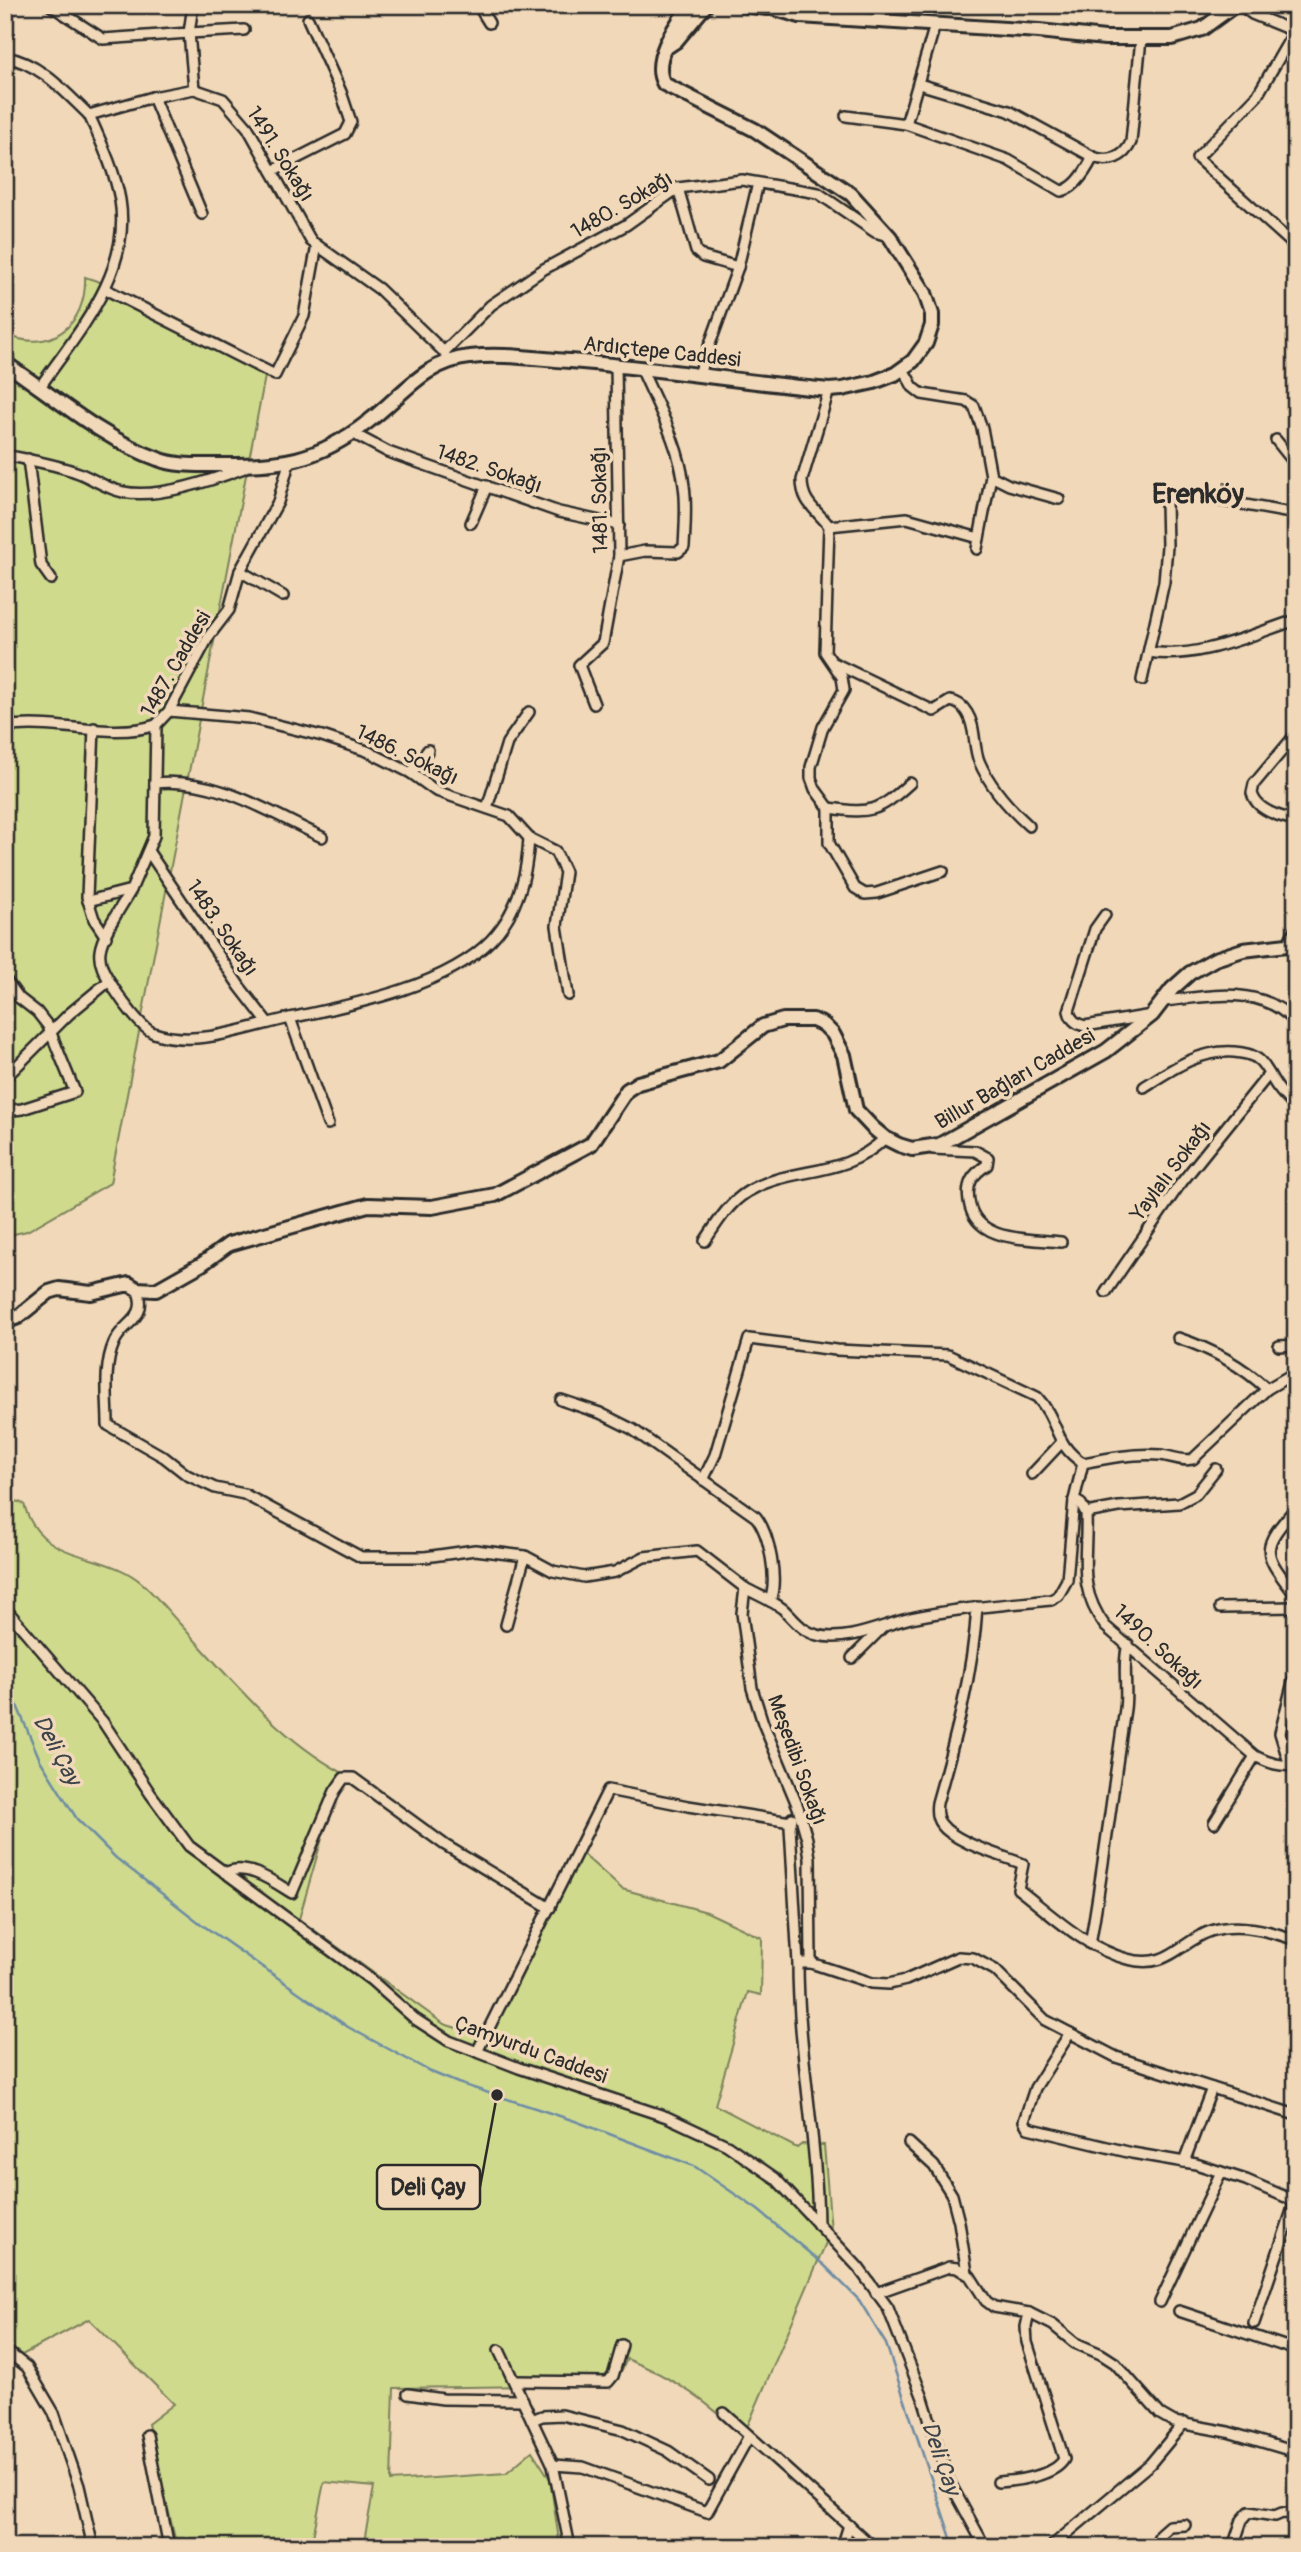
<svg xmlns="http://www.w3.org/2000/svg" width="1301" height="2552" font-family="Pangolin,sans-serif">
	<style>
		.green { fill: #cfda8d; stroke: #7d825c; stroke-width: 2 }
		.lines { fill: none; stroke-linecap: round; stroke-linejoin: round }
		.stream { stroke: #6e8ca6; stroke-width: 2.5 }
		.minor-casing { stroke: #2b2b2b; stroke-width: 14 }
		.tertiary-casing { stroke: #2b2b2b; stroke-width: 18 }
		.minor { stroke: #f0d8b8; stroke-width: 9 }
		.tertiary { stroke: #f0d8b8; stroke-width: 12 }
		.labels { text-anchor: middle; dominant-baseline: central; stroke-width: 7; stroke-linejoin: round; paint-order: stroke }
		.street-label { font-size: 21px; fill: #2b2b2b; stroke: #f0d8b8 }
		.water-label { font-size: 23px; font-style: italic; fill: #3c434a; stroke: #f0d8b8 }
		.district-label { font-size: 28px; font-weight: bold; fill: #2b2b2b; stroke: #f0d8b8 }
		.leader { fill: none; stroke: #2b2b2b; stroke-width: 2.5 }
		.callout-dot { fill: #2b2b2b; stroke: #f0d8b8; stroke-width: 2.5 }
		.callout { fill: #f0d8b8; stroke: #2b2b2b; stroke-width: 2.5 }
		.callout-label { font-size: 23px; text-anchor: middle; font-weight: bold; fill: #2b2b2b }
	</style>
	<rect width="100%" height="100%" fill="#f0d8b8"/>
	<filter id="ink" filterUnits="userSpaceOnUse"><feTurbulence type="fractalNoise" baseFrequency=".0143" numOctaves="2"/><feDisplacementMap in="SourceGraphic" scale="14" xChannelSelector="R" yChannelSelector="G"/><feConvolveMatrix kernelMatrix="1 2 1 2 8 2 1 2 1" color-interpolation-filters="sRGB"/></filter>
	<g filter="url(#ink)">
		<g class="green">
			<path d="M 85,277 L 106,284 L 267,366 L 110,1183 L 27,1231 L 5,1236 L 5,334 C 50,355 87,325 85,277 Z"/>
			<path d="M 5,1497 L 24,1504 C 40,1565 104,1549 143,1584 C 156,1596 168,1611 180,1624 C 229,1677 277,1737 341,1772 L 299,1919 L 444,2024 L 488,2038 L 576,1848 L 622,1889 L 707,1912 L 762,1938 L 761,1995 L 748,1992 L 715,2105 L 797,2148 L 802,2144 L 824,2145 L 831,2231 L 743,2437 C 710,2402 672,2377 627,2359 L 617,2380 L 610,2385 L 394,2388 L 391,2481 L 506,2473 L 532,2451 L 550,2479 L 560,2547 L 363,2547 L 374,2487 L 324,2482 L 311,2547 L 177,2547 L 148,2424 L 174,2404 L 89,2319 L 22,2355 L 5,2343 Z"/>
		</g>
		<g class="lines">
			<path class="stream" d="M 5,1677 L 40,1760 L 77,1819 L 116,1858 L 201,1924 L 348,2027 L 431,2072 L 458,2083 L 575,2121 L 694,2166 L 758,2210 L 825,2266 L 859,2300 L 886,2344 L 954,2547"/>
			<defs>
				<g id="minor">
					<path d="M 50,5 L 103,39 L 189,33 L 193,5"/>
					<path d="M 478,5 L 489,23"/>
					<path d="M 1240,5 L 1252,14 L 1296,32"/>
					<path d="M 1294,32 L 1257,96 L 1197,158 L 1296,247"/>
					<path d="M 5,57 C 40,63 64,91 89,115"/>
					<path d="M 919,84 L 1009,111 L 1093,157 C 1109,163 1124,158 1131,142 L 1141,38"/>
					<path d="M 194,89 L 189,33 L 244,30"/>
					<path d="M 153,97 L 202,214"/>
					<path d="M 846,116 L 906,124 L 935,25"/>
					<path d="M 906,124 L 1008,160 L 1061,191 C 1076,189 1087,169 1093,157"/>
					<path d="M 272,171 L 345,134 L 351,122 L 341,92 L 308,19"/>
					<path d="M 678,188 L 696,251 L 703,257 L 738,267"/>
					<path d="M 105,289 L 275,375 L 304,316 L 317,245"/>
					<path d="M 445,354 L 444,352 L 491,305 L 544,269 L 626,225 L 678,188 L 742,180 L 818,193 L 875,232 L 888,236"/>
					<path d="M 903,369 L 913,387 L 922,394 L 966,401 L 974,406 L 982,428 L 991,476 L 977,549"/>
					<path d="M 699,374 L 738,267 L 758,183"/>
					<path d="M 40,387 C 78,332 132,272 120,200 C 115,171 101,142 89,115 L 153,97 L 194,89 L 223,99 L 248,128 L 311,241 L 379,289 L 444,352"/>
					<path d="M 829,390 L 802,480 C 802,503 816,509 829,526 L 825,652 L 842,677 L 844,690 L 823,727 L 811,767 L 811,778 L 815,789 L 829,808 L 829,843 L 855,888 L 865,894 L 877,893 L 943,871"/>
					<path d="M 352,433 L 388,452 L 559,512 L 619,525"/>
					<path d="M 1276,440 L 1296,465"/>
					<path d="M 5,455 C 30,460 55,464 79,473 C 94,479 107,489 123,492 C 157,499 213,480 244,468"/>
					<path d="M 28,459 L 41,565 L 51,579"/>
					<path d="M 991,476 L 1009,485 L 1059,499"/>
					<path d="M 471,523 L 487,486"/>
					<path d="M 829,526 L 907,518 L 979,538"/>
					<path d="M 619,556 L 645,551 L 678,552 L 684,547 C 685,526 687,506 684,486 C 680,445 657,405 641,368"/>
					<path d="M 240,571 L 283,596"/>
					<path d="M 1149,652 C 1198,660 1250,635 1296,620"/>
					<path d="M 834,663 L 934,711 L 950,701 C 958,702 963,706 967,713 C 976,727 973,746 979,761 C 990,787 1009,808 1029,826"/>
					<path d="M 1142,680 L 1164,582 L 1167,546 L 1166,502 L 1169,496 L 1178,493 L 1296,514"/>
					<path d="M 5,695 L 10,726"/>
					<path d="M 594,704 L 579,665 L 603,643 L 619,556 L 616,365"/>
					<path d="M 169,711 L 249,718 L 322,736 L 367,751 L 411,773 L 436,791 L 509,816 L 529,838 L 555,851 L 565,872 L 557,926 L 568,995"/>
					<path d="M 5,727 C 55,719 111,740 156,725"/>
					<path d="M 94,728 L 87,897 L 94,919 L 106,937"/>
					<path d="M 1296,734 L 1254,784 L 1252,793 C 1256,810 1280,817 1296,820"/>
					<path d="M 411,773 L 428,750"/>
					<path d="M 155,783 C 216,777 269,812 322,837"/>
					<path d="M 487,808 L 507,743 L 529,712"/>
					<path d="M 829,808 C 871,814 878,812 910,783"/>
					<path d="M 148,851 L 240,987 L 268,1023"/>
					<path d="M 131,890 C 122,906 102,934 100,951 C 98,966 108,978 115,990 C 122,1001 142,1029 154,1033 C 197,1048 247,1027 290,1018 C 351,1005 446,987 491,940 C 518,912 527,876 529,838"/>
					<path d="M 88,901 L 131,890 L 154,836 L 156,725 L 169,711 L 209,636 L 229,610 L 240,571 L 278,502 L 289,463"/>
					<path d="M 1105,915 L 1095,929 L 1069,1011 C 1071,1020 1076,1024 1085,1026 L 1152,1015"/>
					<path d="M 1287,945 L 1296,928"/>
					<path d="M 5,979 L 19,998 L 37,1012 L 48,1026 L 75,1092 L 22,1109 L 5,1111"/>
					<path d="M 1163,1001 C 1210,997 1261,983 1296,1023"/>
					<path d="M 290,1018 L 328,1124"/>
					<path d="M 5,1078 L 69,1014 L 109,981"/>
					<path d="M 1144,1087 C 1172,1069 1199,1050 1234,1052 C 1243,1053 1252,1054 1259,1060 C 1267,1067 1271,1079 1278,1088 C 1283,1095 1290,1102 1296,1108"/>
					<path d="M 933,1149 L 975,1151 L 988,1158 L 987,1165 C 973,1174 966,1183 969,1201 C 975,1243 1028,1238 1061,1242"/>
					<path d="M 705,1241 C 717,1223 728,1204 747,1192 C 791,1165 843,1180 885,1138"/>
					<path d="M 137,1289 C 150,1319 123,1321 114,1343 C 103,1367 108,1400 108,1425 L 164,1457 L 187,1475 L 215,1488 L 244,1494 L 361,1557 L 425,1557 L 475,1550 L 525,1556 L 553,1571 L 584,1577 L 615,1572 L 644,1557 L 697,1551 L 745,1588 L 742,1613 L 752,1688 L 763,1723 L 798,1807 L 807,1839 L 810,1858 L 811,1963 L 798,1963 C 798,2051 817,2137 818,2225"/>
					<path d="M 1106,1292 L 1178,1187 L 1269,1074"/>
					<path d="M 1178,1338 C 1212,1349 1241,1365 1267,1389"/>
					<path d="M 1279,1346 L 1296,1345"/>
					<path d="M 561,1400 L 600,1413 L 632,1429 L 756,1517 C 770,1535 778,1580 770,1601"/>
					<path d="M 1083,1463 C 1108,1458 1134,1453 1160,1455 C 1172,1456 1181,1462 1193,1459 L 1267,1389 L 1296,1372"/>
					<path d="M 1032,1474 L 1061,1443"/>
					<path d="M 703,1480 L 715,1455 L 749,1339 L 836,1350 L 948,1355 L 1037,1397 C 1060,1422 1053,1444 1083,1463"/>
					<path d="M 1074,1500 L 1081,1504 L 1086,1513 C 1088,1558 1076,1586 1105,1626 L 1255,1756 C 1269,1763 1280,1767 1296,1765"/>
					<path d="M 1296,1508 C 1257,1551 1264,1553 1296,1596"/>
					<path d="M 1086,1513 L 1119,1507 L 1179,1503 L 1196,1494 L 1216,1469"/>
					<path d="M 745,1588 C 757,1595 771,1600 783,1609 C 794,1619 801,1631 817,1635 C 847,1643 882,1625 911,1618 C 957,1608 1004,1605 1051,1600 L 1058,1596 L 1067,1580 L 1074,1500 L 1083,1463"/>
					<path d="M 977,1607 C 973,1674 955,1739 937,1803 C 936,1810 936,1818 941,1824 C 955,1843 1001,1855 1023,1864 L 1018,1889 C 1052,1915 1085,1948 1127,1959 C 1169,1970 1179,1942 1211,1931 C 1238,1922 1270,1931 1296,1940"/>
					<path d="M 5,1608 L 103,1722 L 150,1793 L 189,1846 L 371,1980 L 415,2019 L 449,2041 L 519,2068 L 667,2117 L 727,2145 L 775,2178 L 858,2267 L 888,2308 L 923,2398 L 948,2479 L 985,2547"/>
					<path d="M 1220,1608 L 1296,1607"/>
					<path d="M 506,1625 L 525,1556"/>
					<path d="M 852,1658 L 883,1627"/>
					<path d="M 1290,1766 L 1280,1733 L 1296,1670"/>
					<path d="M 792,1818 L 790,1827 L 798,1963"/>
					<path d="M 1214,1823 L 1255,1756"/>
					<path d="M 225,1873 C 247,1862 274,1882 292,1893 L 335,1791 L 344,1778 L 353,1778 L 445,1845 L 550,1908"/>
					<path d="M 1090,1944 C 1104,1866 1113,1787 1125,1709 C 1128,1687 1122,1665 1128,1644"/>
					<path d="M 811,1963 L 872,1983 L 889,1984 L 906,1980 L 958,1957 L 973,1958 L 995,1970 L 1045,2020 L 1116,2057 L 1296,2115"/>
					<path d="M 1070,2033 L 1035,2088 L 1024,2121 L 1028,2128 L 1132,2153 L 1196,2164 L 1246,2180 L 1295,2201"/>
					<path d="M 477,2052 L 608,1790 L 688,1806 L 791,1822"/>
					<path d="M 909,2143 L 934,2166 L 952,2195 L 959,2222 L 967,2273"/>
					<path d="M 1184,2162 L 1212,2088"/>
					<path d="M 876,2293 L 949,2267 L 957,2268 L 970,2276 L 986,2301 L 994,2307 L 1029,2313 L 1053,2325 L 1075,2343 L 1101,2354 L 1115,2363 L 1160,2414 L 1174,2422 L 1228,2432 L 1296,2452"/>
					<path d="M 1160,2302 L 1221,2172"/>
					<path d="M 1179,2311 L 1296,2350"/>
					<path d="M 1254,2323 L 1296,2199"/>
					<path d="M 5,2350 L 27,2367 L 54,2413 L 79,2486 L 93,2547"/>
					<path d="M 499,2350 L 553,2465 L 570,2547"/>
					<path d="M 515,2381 L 608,2382 L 613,2376 L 622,2345"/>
					<path d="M 408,2394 L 443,2399 L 523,2400"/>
					<path d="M 724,2413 L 873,2547"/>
					<path d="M 532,2420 L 542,2416 L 562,2415 L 623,2430 L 668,2451 L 709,2480"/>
					<path d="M 147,2435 L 169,2547"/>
					<path d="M 553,2465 L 583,2467 L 707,2512 L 749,2436"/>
					<path d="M 998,2482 C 1016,2481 1055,2476 1064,2459 L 1027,2342 L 1026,2327 L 1029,2313"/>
					<path d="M 1053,2545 L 1150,2464 L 1184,2423"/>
					<path d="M 842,2547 L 849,2525"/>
					<path d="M 1154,2547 L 1161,2533 L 1169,2526 L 1185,2525"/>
					<path d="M 1233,2547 L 1242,2520 L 1249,2512 L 1275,2516 L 1282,2513 L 1296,2514"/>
				</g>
				<g id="tertiary">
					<path d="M 744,5 L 767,8"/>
					<path d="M 762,5 L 800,16 L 1039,31 L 1105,38 L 1172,38 L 1202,29 L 1235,5"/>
					<path d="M 667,47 L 676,41 L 706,5"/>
					<path d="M 5,363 C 52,395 104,440 158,459 C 176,466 196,465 216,465 C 280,466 317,462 369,421 C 402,396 425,361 470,357 C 503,353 537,359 570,361 C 657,368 742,382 829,390 L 842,389 L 874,382 L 895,374 L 913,361 L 926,343 L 932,325 L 932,314 L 925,293 L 890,237 L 851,194 L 755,130 L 664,84 C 650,60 676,25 690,5"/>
					<path d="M 5,1322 L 18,1317 L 49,1292 L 59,1289 L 91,1293 L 129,1284 L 137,1289 L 156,1290 L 202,1264 L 229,1244 L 368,1205 L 432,1207 L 495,1195 L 591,1144 L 627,1090 L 638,1083 L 719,1061 L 763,1026 L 783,1020 L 813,1020 L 824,1025 L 833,1034 L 844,1055 L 856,1110 L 873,1128 L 885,1138 L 899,1145 L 912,1149 L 939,1145 L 1106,1051 L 1152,1015 L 1172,989 L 1190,973 L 1215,959 L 1243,950 L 1296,944"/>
				</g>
			</defs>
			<use href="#minor" class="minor-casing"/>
			<use href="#tertiary" class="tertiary-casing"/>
			<use href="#minor" class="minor"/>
			<use href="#tertiary" class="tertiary"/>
		</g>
	</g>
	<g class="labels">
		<g class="street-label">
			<text transform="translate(280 154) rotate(58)">1491. Sokağı</text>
			<text transform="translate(622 205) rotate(-30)">1480. Sokağı</text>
			<text transform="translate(662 352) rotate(6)">Ardıçtepe Caddesi</text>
			<text transform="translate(489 469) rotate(19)">1482. Sokağı</text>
			<text transform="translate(600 500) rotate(-91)">1481. Sokağı</text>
			<text transform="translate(176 664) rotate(-60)">1487. Caddesi</text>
			<text transform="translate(407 755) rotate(26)">1486. Sokağı</text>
			<text transform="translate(222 928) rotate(56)">1483. Sokağı</text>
			<text transform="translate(1015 1079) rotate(-30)">Billur Bağları Caddesi</text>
			<text transform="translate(1171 1171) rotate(-53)">Yaylalı Sokağı</text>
			<text transform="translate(1158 1647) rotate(43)">1490. Sokağı</text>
			<text transform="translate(797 1760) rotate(70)">Meşedibi Sokağı</text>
			<text transform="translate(531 2050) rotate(20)">Çamyurdu Caddesi</text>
		</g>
		<g class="water-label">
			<text transform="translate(57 1750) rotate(62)">Deli Çay</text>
			<text transform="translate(941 2458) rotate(71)">Deli Çay</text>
		</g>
		<g class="district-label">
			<text x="1198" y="494">Erenköy</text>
		</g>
	</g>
	<path class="leader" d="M497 2095L480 2187"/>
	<circle class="callout-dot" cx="497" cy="2095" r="7"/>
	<rect class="callout" x="377" y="2165" width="103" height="44" rx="7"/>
	<g class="callout-label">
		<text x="428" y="2195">Deli Çay</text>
	</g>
	<rect width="1301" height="2552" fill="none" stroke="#f0d8b8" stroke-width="28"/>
	<rect x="14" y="14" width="1273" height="2524" fill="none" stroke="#2b2b2b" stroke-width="2.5" filter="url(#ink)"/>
</svg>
